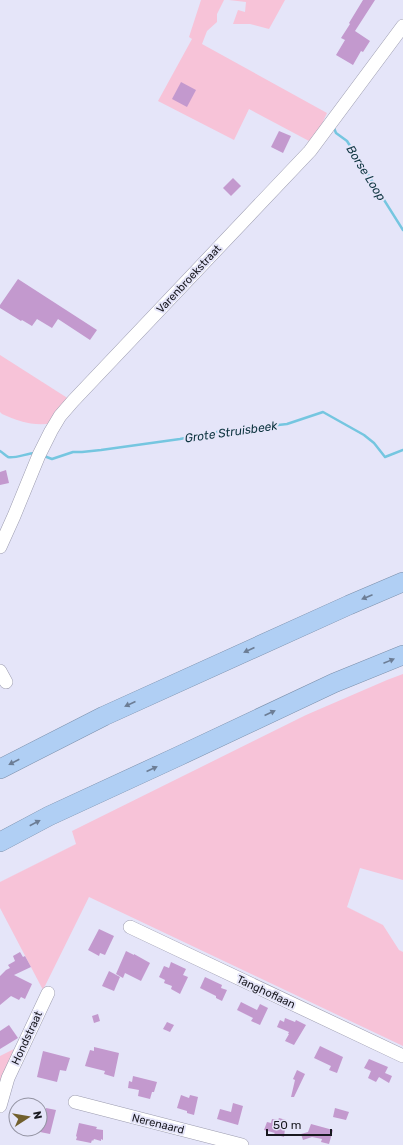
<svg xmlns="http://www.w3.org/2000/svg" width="403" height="1145" font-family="Rubik,sans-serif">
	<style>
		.green { fill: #f7c3d8 }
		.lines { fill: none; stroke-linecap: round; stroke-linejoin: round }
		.stream { stroke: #75c6e0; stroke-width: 2.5 }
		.building { fill: #c399ce }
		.minor-casing { stroke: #9c9caf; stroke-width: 14 }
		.highway-casing { stroke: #7b8faa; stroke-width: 20 }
		.minor { stroke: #fff; stroke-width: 13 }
		.highway { stroke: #b0cff4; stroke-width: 19 }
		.oneway { fill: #6c7d95 }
		.labels { text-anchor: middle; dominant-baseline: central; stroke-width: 4; stroke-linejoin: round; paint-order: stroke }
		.street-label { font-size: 11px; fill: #191920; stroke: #e5e5f9 }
		.water-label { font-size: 12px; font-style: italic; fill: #0e3440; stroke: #e5e5f9 }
	</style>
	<rect width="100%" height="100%" fill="#e5e5f9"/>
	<g class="green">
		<path d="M 201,0 L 224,0 L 217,14 L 217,22 L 207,31 L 202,44 L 327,113 L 321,126 L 309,141 L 249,109 L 234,140 L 158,101 L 192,39 L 189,37 Z"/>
		<path d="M 229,0 L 285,0 L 269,29 L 250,24 L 233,24 L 238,10 L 245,12 L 246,2 Z"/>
		<path d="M 0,355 L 69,399 L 52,423 C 35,427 18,421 2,414 L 0,412 Z"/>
		<path d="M 403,674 L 403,880 L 360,868 L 347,907 L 383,925 L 399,950 L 403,952 L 403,1046 L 89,897 L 43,990 L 0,908 L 0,882 L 76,844 L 72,831 L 306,715 L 387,680 Z"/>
		<path d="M 14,1049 L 0,1091 L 0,1056 Z"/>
	</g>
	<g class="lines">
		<g class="stream">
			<path d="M 334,128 L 336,133 L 347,141 L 403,230"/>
			<path d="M 0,451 C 3,453 5,455 8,457 C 14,459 28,453 35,453"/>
			<path d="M 44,456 L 52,459 L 73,452 L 82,452 L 101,450 L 180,439 L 217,432 L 287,424 L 323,412 L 364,435 L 374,443 L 385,457 L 403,450"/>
		</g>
	</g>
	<g class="building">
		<path d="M 363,0 L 375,0 L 355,31 L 370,41 L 363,52 L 361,51 L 353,65 L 336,55 L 345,40 L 341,38 L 350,24 L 349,23 Z"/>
		<path d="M 181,82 L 196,90 L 187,107 L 172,99 Z"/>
		<path d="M 279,131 L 291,136 L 283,153 L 271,147 Z"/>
		<path d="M 233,178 L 241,186 L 231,196 L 223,188 Z"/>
		<path d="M 18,279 L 97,330 L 90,340 L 58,319 L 52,328 L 37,319 L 32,326 L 22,320 L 21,321 L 0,308 L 0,305 Z"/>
		<path d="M 6,470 L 9,483 L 0,485 L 0,472 Z"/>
		<path d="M 99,929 L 114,936 L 105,955 L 100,953 L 99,956 L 88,950 Z"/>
		<path d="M 126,951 L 134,955 L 134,954 L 150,963 L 141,981 L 125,973 L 123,978 L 116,974 Z"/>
		<path d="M 20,952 L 23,957 L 25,956 L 31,967 L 14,975 L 32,984 L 25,999 L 21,997 L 19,1000 L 11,996 L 0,1005 L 0,976 L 6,970 L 10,968 L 8,965 L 15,961 L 13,956 Z"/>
		<path d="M 171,962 L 186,969 L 183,975 L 188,977 L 180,994 L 171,989 L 172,986 L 164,983 L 165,980 L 159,977 L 164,966 L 169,968 Z"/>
		<path d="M 109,971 L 120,977 L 114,991 L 102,986 Z"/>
		<path d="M 205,977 L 222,985 L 221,988 L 227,990 L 222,1001 L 216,998 L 216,996 L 200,988 Z"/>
		<path d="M 241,1002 L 257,1010 L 260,1004 L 268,1008 L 260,1025 L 251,1021 L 253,1018 L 237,1010 Z"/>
		<path d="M 98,1014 L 100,1021 L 94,1023 L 92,1016 Z"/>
		<path d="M 285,1018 L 295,1022 L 296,1020 L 306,1025 L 294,1045 L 285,1041 L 289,1034 L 288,1034 L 289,1032 L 277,1027 L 280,1020 L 284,1022 Z"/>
		<path d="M 167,1022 L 174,1025 L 170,1032 L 163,1029 Z"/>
		<path d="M 9,1025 L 18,1038 L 0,1049 L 0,1031 Z"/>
		<path d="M 320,1046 L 343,1057 L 337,1073 L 329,1070 L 331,1066 L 314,1058 Z"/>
		<path d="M 94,1047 L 119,1053 L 114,1077 L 104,1074 L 105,1071 L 85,1066 L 90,1050 L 94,1051 Z"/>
		<path d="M 43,1051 L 70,1058 L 66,1071 L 60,1070 L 57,1082 L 37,1077 Z"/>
		<path d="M 369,1059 L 388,1067 L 385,1073 L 392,1076 L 389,1083 L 379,1077 L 376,1082 L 368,1078 L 371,1071 L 364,1068 Z"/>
		<path d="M 297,1070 L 305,1074 L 294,1097 L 291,1097 L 295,1080 L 293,1079 Z"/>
		<path d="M 133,1076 L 157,1082 L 154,1092 L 152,1092 L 150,1099 L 138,1096 L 139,1090 L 128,1088 L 129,1081 L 132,1082 Z"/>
		<path d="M 181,1095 L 189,1098 L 190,1095 L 198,1097 L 194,1115 L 187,1113 L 187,1111 L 177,1108 Z"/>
		<path d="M 233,1103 L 243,1106 L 238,1125 L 217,1119 L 220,1109 L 231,1112 Z"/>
		<path d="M 46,1108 L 56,1110 L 50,1134 L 40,1132 Z"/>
		<path d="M 335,1108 L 349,1112 L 346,1120 L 333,1117 Z"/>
		<path d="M 279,1118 L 286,1120 L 284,1137 L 274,1134 L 275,1133 L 264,1130 L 267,1122 L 271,1123 L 272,1119 L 278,1120 Z"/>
		<path d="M 79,1123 L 97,1127 L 96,1129 L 103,1130 L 103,1140 L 101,1139 L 101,1141 L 94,1139 L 93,1141 L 92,1140 L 91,1143 L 76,1140 L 77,1137 L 76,1136 Z"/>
		<path d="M 311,1124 L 333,1130 L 329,1144 L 321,1142 L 322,1139 L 312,1137 L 303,1140 L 301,1134 L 308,1132 Z"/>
	</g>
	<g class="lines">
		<defs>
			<g id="minor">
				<path d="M 0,547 L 14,516 L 39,455 L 51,431 L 60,416 L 73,401 L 310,151 L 403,26"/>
				<path d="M 0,671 L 6,682"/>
				<path d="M 130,927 L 403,1056"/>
				<path d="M 75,1102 L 242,1145"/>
				<path d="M 0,1106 L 8,1078 L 48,993"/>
			</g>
			<g id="highway">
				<path d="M 0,769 L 104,716 L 349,605 L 403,582"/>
				<path d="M 0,842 L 49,816 L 179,756 L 334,683 L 403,655"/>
			</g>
		</defs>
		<use href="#minor" class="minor-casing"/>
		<use href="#highway" class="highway-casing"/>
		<use href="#minor" class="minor"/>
		<use href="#highway" class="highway"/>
	</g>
	<defs><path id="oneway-solid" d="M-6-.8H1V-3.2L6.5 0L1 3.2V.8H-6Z"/></defs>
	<g class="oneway">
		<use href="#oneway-solid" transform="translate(367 597) rotate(157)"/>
		<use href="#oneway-solid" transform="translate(249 650) rotate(156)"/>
		<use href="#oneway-solid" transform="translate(389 661) rotate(-22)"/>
		<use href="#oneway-solid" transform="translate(130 704) rotate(156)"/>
		<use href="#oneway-solid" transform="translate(270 713) rotate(-25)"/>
		<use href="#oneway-solid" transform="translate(14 762) rotate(153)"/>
		<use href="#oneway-solid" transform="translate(152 769) rotate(-25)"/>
		<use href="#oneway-solid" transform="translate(35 823) rotate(-28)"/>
	</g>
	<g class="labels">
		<g class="street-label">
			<text transform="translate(189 279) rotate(-47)">Varenbroekstraat</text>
			<text transform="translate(266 992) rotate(25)">Tanghoflaan</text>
			<text transform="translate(27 1038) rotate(-65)">Hondstraat</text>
			<text transform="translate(158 1124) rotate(14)">Nerenaard</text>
		</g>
		<g class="water-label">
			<text transform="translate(366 173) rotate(58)">Borse Loop</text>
			<text transform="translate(231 432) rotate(-8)">Grote Struisbeek</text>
		</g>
	</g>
	<g transform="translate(28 1117) rotate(78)"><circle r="19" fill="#e5e5f9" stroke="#9393a2"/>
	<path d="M0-3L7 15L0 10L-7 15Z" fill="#715f2d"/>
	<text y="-6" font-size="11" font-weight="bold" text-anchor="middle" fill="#191920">N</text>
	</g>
	<path d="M267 1129v6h64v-6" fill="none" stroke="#191920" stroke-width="2"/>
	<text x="273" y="1129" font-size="12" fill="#191920" stroke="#e5e5f9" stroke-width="3" paint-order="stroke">50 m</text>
</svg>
